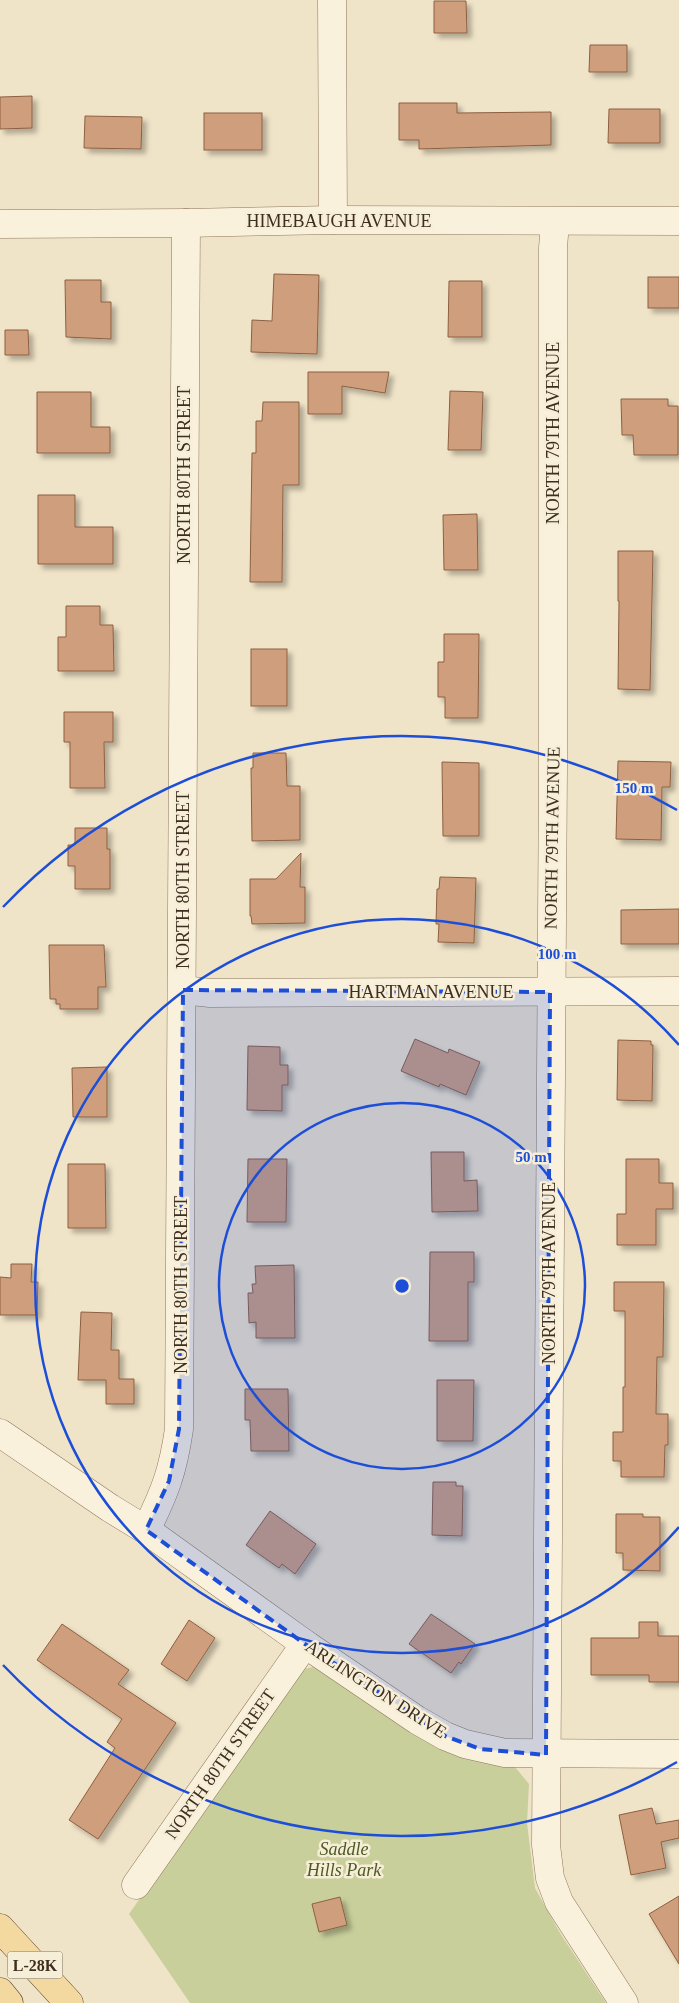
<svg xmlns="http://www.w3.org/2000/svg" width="679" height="2003" font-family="Georgia,serif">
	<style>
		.green { fill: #c9cf9b }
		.building { fill: #cf9f7d; stroke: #8d5f41; filter: url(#shadow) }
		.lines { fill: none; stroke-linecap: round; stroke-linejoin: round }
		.minor-casing { stroke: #8d765c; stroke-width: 29 }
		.major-casing { stroke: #5b4430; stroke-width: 29 }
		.minor { stroke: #faf1dc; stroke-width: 28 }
		.major { stroke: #f3d9a0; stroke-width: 28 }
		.marked { fill: #1d4ed8; fill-opacity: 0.2; stroke: #1d4ed8; stroke-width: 4; stroke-dasharray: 10 6; stroke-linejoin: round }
		.ring { fill: none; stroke: #1d4ed8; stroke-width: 2.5 }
		.labels { text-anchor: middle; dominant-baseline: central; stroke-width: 5; stroke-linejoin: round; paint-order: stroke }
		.shield { fill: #f7eed8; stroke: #756857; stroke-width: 1 }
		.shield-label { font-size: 16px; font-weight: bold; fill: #3d2e20 }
		.street-label { font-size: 18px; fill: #3d2e20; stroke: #f7eed8 }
		.park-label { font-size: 18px; font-style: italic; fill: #4d5a26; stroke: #f7eed8 }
		.centre { fill: #1d4ed8; stroke: #f7eed8; stroke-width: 2.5 }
		.ring-label { font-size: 15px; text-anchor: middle; font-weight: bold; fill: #1d4ed8; stroke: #f7eed8; stroke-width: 5; stroke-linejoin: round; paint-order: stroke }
	</style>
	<defs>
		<filter id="shadow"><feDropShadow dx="4.5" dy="4.5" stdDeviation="2.5" flood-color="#0004"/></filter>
	</defs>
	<rect width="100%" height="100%" fill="#f0e4c8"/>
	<path class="green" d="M 313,1667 L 324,1671 L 501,1765 L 515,1767 L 529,1784 L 527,1823 L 535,1888 L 560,1933 L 606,2003 L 190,2003 L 129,1914 L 295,1677 L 303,1669 Z"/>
	<g class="building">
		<path d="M 434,1 L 466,1 L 467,33 L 434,33 Z"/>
		<path d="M 590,45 L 627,45 L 627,72 L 589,72 Z"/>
		<path d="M 32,96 L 32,128 L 0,129 L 0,97 Z"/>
		<path d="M 399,103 L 457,103 L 457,113 L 551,112 L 551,145 L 419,149 L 419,140 L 399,140 Z"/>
		<path d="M 609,109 L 660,109 L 660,143 L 608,143 Z"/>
		<rect x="204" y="113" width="58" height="37"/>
		<path d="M 85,116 L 142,117 L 141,149 L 84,148 Z"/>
		<path d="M 274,274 L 319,275 L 317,354 L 251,352 L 252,320 L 272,321 Z"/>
		<rect x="648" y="277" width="31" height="31"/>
		<path d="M 65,280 L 101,280 L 101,302 L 111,302 L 111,339 L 66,337 Z"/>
		<path d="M 449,281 L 482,281 L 482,337 L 448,337 Z"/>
		<path d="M 5,330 L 28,330 L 29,355 L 5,355 Z"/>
		<path d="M 308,372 L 389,372 L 385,393 L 342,386 L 342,414 L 308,414 Z"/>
		<path d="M 450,391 L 483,392 L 481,450 L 448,450 Z"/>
		<path d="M 37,392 L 91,392 L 91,427 L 110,427 L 110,453 L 37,453 Z"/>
		<path d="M 621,399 L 668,399 L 668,406 L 678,406 L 678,455 L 634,455 L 633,435 L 622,435 Z"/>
		<path d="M 263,402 L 299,402 L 299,485 L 283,485 L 282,582 L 250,582 L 252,453 L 256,453 L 256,421 L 262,421 Z"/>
		<path d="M 38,495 L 75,495 L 75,527 L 113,527 L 113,564 L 38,564 Z"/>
		<path d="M 477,514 L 478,570 L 444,570 L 443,515 Z"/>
		<path d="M 618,551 L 653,551 L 650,690 L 618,689 L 619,601 L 618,601 Z"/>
		<path d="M 66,606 L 100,606 L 100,625 L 113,625 L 114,671 L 58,671 L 58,637 L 66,637 Z"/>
		<path d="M 444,634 L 479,634 L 478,718 L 445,718 L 445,697 L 438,697 L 438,662 L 444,662 Z"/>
		<rect x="251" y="649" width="36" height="57"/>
		<path d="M 64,712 L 113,712 L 113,742 L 104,742 L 105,788 L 70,788 L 70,742 L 64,742 Z"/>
		<path d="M 253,753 L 286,753 L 287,786 L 300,786 L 300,840 L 252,841 L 251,768 L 253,768 Z"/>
		<path d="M 618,761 L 671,762 L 670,787 L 662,787 L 661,840 L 616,839 Z"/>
		<path d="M 442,762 L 479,763 L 479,836 L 443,836 Z"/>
		<path d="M 75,828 L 107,828 L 107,849 L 110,849 L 110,889 L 75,889 L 75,866 L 68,866 L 68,845 L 75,845 Z"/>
		<path d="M 301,853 L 300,887 L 305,887 L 305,923 L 252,924 L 251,916 L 250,916 L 250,879 L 276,879 Z"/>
		<path d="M 440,877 L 476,878 L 474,943 L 438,942 L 439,924 L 436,924 L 437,889 L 439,889 Z"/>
		<path d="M 679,909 L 679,944 L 621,944 L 621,910 Z"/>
		<path d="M 49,945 L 104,945 L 106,987 L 98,987 L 98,1009 L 60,1009 L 60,1004 L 56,1004 L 56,999 L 50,999 Z"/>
		<path d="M 415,1039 L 448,1053 L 449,1049 L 480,1062 L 466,1095 L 440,1084 L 439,1087 L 401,1071 Z"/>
		<path d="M 618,1040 L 651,1041 L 651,1045 L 653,1045 L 652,1101 L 617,1100 Z"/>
		<path d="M 248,1046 L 280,1047 L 280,1065 L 288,1065 L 288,1085 L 282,1085 L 282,1111 L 247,1110 Z"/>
		<path d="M 107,1067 L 107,1117 L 73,1117 L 72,1068 Z"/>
		<path d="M 431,1152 L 464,1152 L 464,1181 L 477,1180 L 478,1211 L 432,1212 Z"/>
		<path d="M 248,1159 L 287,1159 L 286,1222 L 247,1222 Z"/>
		<path d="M 626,1159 L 659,1159 L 659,1183 L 673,1183 L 673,1209 L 656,1209 L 656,1245 L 617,1245 L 617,1214 L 626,1214 Z"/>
		<path d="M 68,1164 L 105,1164 L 106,1228 L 68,1228 Z"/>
		<path d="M 430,1252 L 474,1252 L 474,1282 L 468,1282 L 468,1341 L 429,1341 Z"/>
		<path d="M 11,1264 L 32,1264 L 31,1282 L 38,1282 L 37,1315 L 0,1315 L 0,1277 L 11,1278 Z"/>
		<path d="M 294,1265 L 295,1338 L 256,1338 L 256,1322 L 249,1323 L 248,1293 L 253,1293 L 252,1284 L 256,1284 L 255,1266 Z"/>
		<path d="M 614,1282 L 664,1282 L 663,1357 L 657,1357 L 656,1414 L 668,1414 L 668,1445 L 665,1445 L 664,1477 L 621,1477 L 621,1461 L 613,1461 L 613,1432 L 623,1432 L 623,1387 L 625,1387 L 625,1311 L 614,1311 Z"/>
		<path d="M 81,1312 L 112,1313 L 111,1350 L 119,1350 L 119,1379 L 134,1379 L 134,1404 L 106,1404 L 106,1380 L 78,1380 Z"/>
		<path d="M 437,1380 L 474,1380 L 473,1441 L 437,1441 Z"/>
		<path d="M 245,1389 L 288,1389 L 289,1451 L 251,1451 L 250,1420 L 245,1420 Z"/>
		<path d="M 433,1482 L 456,1482 L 456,1486 L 463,1486 L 462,1536 L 432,1535 Z"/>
		<path d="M 270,1511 L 316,1544 L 295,1574 L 282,1564 L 279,1568 L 246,1545 Z"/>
		<path d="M 616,1514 L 643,1514 L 643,1517 L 660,1517 L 660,1571 L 623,1570 L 623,1553 L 616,1553 Z"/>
		<path d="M 431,1614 L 475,1644 L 461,1664 L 459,1662 L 451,1673 L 409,1644 Z"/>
		<path d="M 189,1620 L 215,1638 L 187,1681 L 161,1664 Z"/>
		<path d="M 639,1622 L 658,1622 L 658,1636 L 679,1636 L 679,1682 L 649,1682 L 649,1675 L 591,1675 L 591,1638 L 639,1638 Z"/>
		<path d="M 62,1624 L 129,1670 L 118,1684 L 176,1723 L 98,1839 L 69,1820 L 115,1748 L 107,1742 L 122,1719 L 37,1660 Z"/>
		<path d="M 652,1808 L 656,1824 L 679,1820 L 679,1838 L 661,1842 L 666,1868 L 631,1875 L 619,1815 Z"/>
		<path d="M 679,1896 L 679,1964 L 649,1914 Z"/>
		<path d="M 340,1897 L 347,1925 L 319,1932 L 312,1904 Z"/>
	</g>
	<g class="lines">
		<defs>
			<g id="minor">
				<path d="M 332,0 L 333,220"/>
				<path d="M 555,222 L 553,248 L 553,767 L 546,1845 L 550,1878 L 559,1902 L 624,2003"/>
				<path d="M 0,224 L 186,223 L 333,220 L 679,221"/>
				<path d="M 183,990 L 210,993 L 679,991"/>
				<path d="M 0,1433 L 110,1508 L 146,1530 L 305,1644 L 417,1720 L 445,1736 L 465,1744 L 505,1753 L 679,1754"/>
				<path d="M 146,1530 C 165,1492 173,1471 179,1429 L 186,223"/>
				<path d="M 136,1885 L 305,1644"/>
			</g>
			<g id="major">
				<path d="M 0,1928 L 69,2003"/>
				<path d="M 0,1992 L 9,2003"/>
			</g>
		</defs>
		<use href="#minor" class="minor-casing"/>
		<use href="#major" class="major-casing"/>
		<use href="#minor" class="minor"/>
		<use href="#major" class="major"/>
	</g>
	<path class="marked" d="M 183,990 L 550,992 L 546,1755 L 480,1749 L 445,1736 L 305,1644 L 146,1530 L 169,1481 L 179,1429 Z"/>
	<g class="ring">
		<circle cx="402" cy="1286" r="183"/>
		<path d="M679 1527A367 367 0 1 1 679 1045"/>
		<path d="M677 1762A550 550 0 0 1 3 1665M3 907A550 550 0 0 1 677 810"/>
	</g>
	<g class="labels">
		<rect class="shield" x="7.5" y="1951.5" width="55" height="27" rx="4"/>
		<g class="shield-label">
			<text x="35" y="1965">L-28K</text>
		</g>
		<g class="street-label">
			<text x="339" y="221">HIMEBAUGH AVENUE</text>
			<text transform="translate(553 433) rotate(-90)">NORTH 79TH AVENUE</text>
			<text transform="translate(184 475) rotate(-90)">NORTH 80TH STREET</text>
			<text transform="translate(552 838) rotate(-89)">NORTH 79TH AVENUE</text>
			<text transform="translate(183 880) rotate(-90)">NORTH 80TH STREET</text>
			<text x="431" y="992">HARTMAN AVENUE</text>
			<text transform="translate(549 1273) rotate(-90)">NORTH 79TH AVENUE</text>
			<text transform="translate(181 1285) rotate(-90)">NORTH 80TH STREET</text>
			<text transform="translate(376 1689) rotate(33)">ARLINGTON DRIVE</text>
			<text transform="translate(220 1764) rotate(-55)">NORTH 80TH STREET</text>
		</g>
		<g class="park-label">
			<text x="344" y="1849">Saddle<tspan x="344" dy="21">Hills Park</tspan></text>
		</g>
	</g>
	<circle cx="402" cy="1286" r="8" class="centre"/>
	<g class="ring-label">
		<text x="634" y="793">150 m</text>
		<text x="557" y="959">100 m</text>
		<text x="531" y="1162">50 m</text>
	</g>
</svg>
